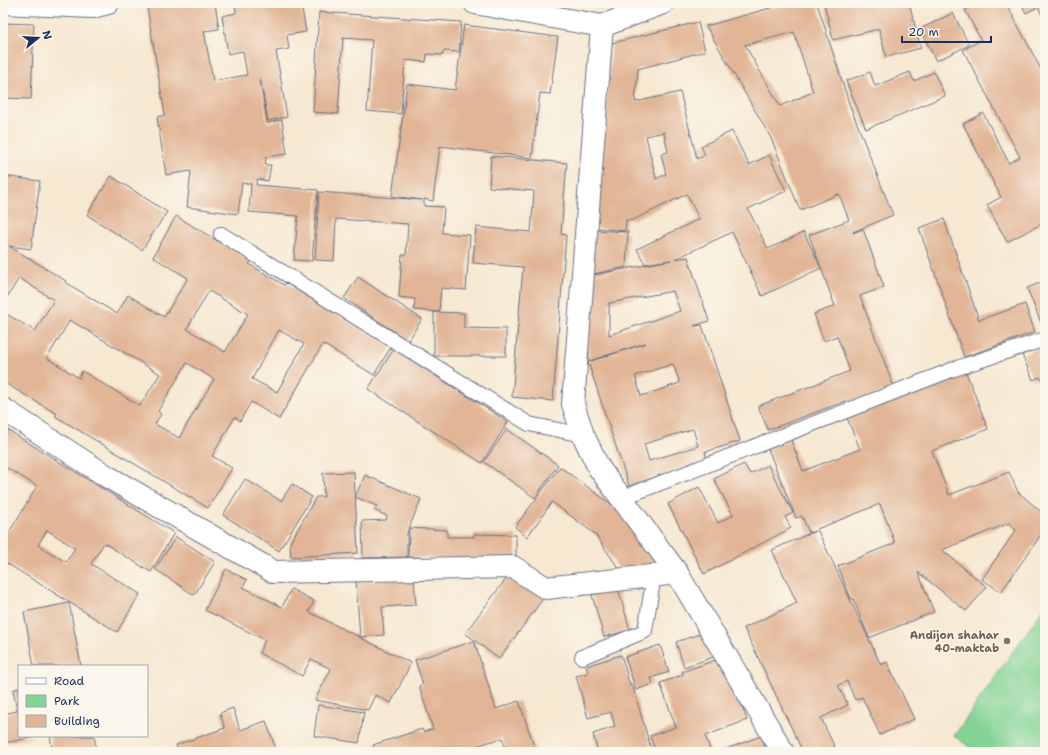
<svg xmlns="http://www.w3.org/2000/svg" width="1048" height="755" font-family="'Shantell Sans',sans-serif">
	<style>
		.green { fill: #82d394; stroke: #4e8179 }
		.building { fill: #e1b595; fill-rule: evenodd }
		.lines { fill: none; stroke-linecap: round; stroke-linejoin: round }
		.lane-casing { stroke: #687086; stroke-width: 16 }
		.street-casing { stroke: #687086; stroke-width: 24 }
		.lane { stroke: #fff; stroke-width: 14 }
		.street { stroke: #fff; stroke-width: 22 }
		.education-dot { fill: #8d6e63; stroke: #fbf7ec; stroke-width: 1.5 }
		.labels { text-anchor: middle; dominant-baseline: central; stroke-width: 3; stroke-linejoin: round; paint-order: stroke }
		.education-label { font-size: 11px; font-weight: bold; fill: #785e54; stroke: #fbf7ec; text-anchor: end }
	</style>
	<rect width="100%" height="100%" fill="#fbf7ec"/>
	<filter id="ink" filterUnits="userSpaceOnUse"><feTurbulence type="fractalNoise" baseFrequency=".025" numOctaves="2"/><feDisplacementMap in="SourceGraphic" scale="8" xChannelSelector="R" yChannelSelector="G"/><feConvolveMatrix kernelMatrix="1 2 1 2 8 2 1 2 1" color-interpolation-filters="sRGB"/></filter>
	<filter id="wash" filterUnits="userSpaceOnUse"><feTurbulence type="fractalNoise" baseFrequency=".012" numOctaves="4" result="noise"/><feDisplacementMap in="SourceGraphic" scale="16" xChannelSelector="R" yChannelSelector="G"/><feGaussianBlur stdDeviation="0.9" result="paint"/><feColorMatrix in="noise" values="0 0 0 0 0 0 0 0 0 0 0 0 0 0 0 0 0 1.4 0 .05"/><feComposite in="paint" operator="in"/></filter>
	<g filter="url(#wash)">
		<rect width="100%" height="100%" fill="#f6e8d1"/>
		<path class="green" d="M 1045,606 L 1045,752 L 977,752 L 954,736 Z"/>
		<g id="blocks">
			<g class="building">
				<path d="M 171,3 L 215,3 L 219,29 L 204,31 L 213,81 L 247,75 L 243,51 L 228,54 L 222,16 L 236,13 L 235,3 L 274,3 L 275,4 L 301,3 L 306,32 L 287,35 L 289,49 L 276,51 L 287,117 L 268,121 L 260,78 L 267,123 L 282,120 L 287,154 L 266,157 L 265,165 L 271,165 L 268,181 L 257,179 L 256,185 L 318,190 L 312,261 L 294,260 L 298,216 L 249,212 L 251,184 L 242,183 L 238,214 L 187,207 L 191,171 L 166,175 L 157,117 L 165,115 L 147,7 Z"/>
				<path d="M 574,3 L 612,3 L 603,7 Z"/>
				<path d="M 788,3 L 817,3 L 850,106 L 893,215 L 853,232 L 853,233 L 863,229 L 884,287 L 860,296 L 894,388 L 848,405 L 846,401 L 768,430 L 758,406 L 850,371 L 837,336 L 824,341 L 814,314 L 835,306 L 809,235 L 849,220 L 839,194 L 800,210 L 771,138 L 706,26 ZM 794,32 L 813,92 L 780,106 L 745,45 Z"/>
				<path d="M 824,3 L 909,3 L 921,48 L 886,57 L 879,29 L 833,40 Z"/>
				<path d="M 969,3 L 1006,3 L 1043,73 L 1045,72 L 1045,222 L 1007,242 L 987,205 L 1001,197 L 963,124 L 983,113 L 1009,163 L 1020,157 L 963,50 L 981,40 L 965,10 L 971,7 Z"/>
				<path d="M 1021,3 L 1045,3 L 1045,21 L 1038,7 L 1026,13 Z"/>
				<path d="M 319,12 L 461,22 L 459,52 L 443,51 L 443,55 L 427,54 L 426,62 L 405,60 L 401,114 L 367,111 L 372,40 L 343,38 L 338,114 L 313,112 Z"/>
				<path d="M 953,13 L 969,45 L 936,61 L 920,29 Z"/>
				<path d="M 698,22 L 705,51 L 638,69 L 635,102 L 680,92 L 697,159 L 705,155 L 701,146 L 732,131 L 749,165 L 769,155 L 786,191 L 748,209 L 768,249 L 804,232 L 821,268 L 762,296 L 732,232 L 675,259 L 688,257 L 709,321 L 694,326 L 702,325 L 740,441 L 705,452 L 707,460 L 629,486 L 588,362 L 646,343 L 589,361 L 588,276 L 671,260 L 645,264 L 637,249 L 699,219 L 687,194 L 633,220 L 626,220 L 625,231 L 596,228 L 612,43 ZM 664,132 L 668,152 L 661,154 L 666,174 L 656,179 L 646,136 ZM 673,291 L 680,311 L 609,335 L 609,303 ZM 673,364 L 680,383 L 641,396 L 635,376 ZM 693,429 L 698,446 L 649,461 L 644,444 Z"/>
				<path d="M 3,23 L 34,24 L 31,99 L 3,98 Z"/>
				<path d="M 464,25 L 558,37 L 550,94 L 540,93 L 532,158 L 440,146 L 433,201 L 424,199 L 424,206 L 444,207 L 442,233 L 470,235 L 466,290 L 441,288 L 439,312 L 414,310 L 415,299 L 399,297 L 402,255 L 406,255 L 408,224 L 336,219 L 334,261 L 315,260 L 319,192 L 422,200 L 392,196 L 407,84 L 455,90 Z"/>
				<path d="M 870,72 L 875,86 L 910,72 L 914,81 L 934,72 L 945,96 L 866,129 L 846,81 Z"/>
				<path d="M 491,156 L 567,163 L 561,234 L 566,235 L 553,401 L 512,397 L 523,267 L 473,263 L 476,227 L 531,232 L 534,191 L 489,187 Z"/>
				<path d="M 3,176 L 40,181 L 31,249 L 9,246 L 66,281 L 65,282 L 117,314 L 128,295 L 164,317 L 188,278 L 153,257 L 176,216 L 251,261 L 249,264 L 284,285 L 286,283 L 391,347 L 374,375 L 323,344 L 279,419 L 251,402 L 240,421 L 235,417 L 212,456 L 232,468 L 208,508 L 55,416 L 57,414 L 3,382 L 3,312 L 35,331 L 54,300 L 19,278 L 3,304 ZM 209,291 L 248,314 L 225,352 L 187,329 ZM 70,320 L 160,374 L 140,406 L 82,371 L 79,378 L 47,358 ZM 279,330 L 304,344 L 277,392 L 252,379 ZM 187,363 L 214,379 L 179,438 L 155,424 L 161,414 L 158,411 Z"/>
				<path d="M 111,176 L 167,212 L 142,250 L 87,215 Z"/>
				<path d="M 944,219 L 979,320 L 1025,304 L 1035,332 L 964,357 L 919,228 Z"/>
				<path d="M 592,230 L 628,232 L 626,267 L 589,275 Z"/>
				<path d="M 358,277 L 422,319 L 408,341 L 344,298 Z"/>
				<path d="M 1045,281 L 1045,333 L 1027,288 Z"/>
				<path d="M 434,312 L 464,313 L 464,328 L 506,329 L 506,356 L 434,356 Z"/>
				<path d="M 1045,345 L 1045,386 L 1040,377 L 1033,380 L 1022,355 Z"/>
				<path d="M 394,349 L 508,422 L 482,463 L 368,389 Z"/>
				<path d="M 966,372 L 988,429 L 932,451 L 949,495 L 1009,472 L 1018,492 L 1045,515 L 1045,529 L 1001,592 L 982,579 L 1016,530 L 1009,523 L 942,550 L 987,587 L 966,611 L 918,572 L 934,612 L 869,638 L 853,598 L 851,599 L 838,566 L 895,543 L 880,504 L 817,529 L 881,665 L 887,662 L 914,719 L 880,735 L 862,697 L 855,700 L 847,681 L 838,685 L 848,705 L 821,718 L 837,752 L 803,752 L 744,628 L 797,603 L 772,550 L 815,531 L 809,533 L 802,516 L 796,518 L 768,449 L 791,440 L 803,471 L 860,449 L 847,418 Z"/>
				<path d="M 3,427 L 174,533 L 151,572 L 104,543 L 91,564 L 140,594 L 117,632 L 3,561 L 3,527 L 10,531 L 37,486 L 5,467 L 3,471 ZM 47,530 L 75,548 L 66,562 L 38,545 Z"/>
				<path d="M 507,429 L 558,465 L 535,498 L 484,462 Z"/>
				<path d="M 744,464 L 750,474 L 768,465 L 793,513 L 785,517 L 791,528 L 704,574 L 668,504 L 699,487 L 718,523 L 733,515 L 714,479 Z"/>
				<path d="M 560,467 L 622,512 L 661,568 L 624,576 L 595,534 L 552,502 L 527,537 L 515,527 Z"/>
				<path d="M 354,472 L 358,553 L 291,557 L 290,543 L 316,497 L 324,497 L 323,473 Z"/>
				<path d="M 365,475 L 421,499 L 407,533 L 407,557 L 363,558 L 362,521 L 386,520 L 387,516 L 374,510 L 377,506 L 355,497 Z"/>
				<path d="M 245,479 L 281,501 L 292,484 L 312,497 L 279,551 L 223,515 Z"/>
				<path d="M 409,528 L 447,530 L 447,537 L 474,537 L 474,534 L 516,535 L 516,560 L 408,557 Z"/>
				<path d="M 176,537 L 215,562 L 194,595 L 155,569 Z"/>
				<path d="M 226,569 L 247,580 L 243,587 L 282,607 L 291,589 L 314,601 L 309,612 L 411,663 L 391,703 L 375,695 L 368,710 L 315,700 L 331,669 L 311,659 L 302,676 L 259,653 L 265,640 L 205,610 Z"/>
				<path d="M 512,571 L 545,596 L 499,659 L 465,633 Z"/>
				<path d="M 414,577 L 416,605 L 382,607 L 384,635 L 360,637 L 356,581 Z"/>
				<path d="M 618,588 L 630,630 L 604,637 L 592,595 Z"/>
				<path d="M 69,603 L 81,666 L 34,666 L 24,612 Z"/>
				<path d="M 708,631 L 716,656 L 684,667 L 676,642 Z"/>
				<path d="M 474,641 L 496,709 L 519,701 L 536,752 L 507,752 L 502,738 L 476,746 L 477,752 L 375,752 L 373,745 L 422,729 L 423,732 L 433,729 L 419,686 L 423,684 L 415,660 Z"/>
				<path d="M 660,645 L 669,672 L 651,678 L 653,684 L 636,690 L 625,657 Z"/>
				<path d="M 621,655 L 630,685 L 632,684 L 652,752 L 598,752 L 593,734 L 615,727 L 611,712 L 588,718 L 576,676 L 588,673 L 586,666 Z"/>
				<path d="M 724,657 L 747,720 L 705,736 L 711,752 L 656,752 L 650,736 L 676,727 L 660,683 L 683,675 L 682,672 Z"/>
				<path d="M 19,688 L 19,736 L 36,737 L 3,743 L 3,714 L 17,711 L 13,690 Z"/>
				<path d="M 318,705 L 364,712 L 359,743 L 314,736 Z"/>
				<path d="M 233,708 L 240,730 L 266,721 L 277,752 L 178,752 L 176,745 L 225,728 L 220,713 Z"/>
				<path d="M 50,736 L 94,736 L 97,752 L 53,752 Z"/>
				<path d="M 761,736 L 766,752 L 718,752 Z"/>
			</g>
		</g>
	</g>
	<g filter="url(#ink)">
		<use href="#blocks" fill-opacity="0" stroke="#687086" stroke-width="1"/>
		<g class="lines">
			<defs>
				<g id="lane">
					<path d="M 221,234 L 529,424 L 583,435"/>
					<path d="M 622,498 L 954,369 L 1045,339"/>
					<path d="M 582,657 L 645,631 L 654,575"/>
				</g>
				<g id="street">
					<path d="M 3,3 L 92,7 L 108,3"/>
					<path d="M 475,3 L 602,26 L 663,3"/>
					<path d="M 602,26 L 573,404 L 583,435 L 599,468 L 677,573 L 783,752"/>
					<path d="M 3,409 L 108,477 L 274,572 L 513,567 L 546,588 L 677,573"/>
				</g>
			</defs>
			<use href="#lane" class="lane-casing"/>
			<use href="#street" class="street-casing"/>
			<use href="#lane" class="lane"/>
			<use href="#street" class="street"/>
		</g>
	</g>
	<circle class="education-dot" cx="1007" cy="641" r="4"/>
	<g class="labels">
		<g class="education-label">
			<text x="999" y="635">Andijon shahar<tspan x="999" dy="13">40-maktab</tspan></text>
		</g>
	</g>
	<rect width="1048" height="755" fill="none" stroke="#fbf7ec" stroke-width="16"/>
	<rect x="18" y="665" width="130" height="72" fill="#fbf7ec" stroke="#a1a7b3"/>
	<rect x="26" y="678" width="20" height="6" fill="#ffffff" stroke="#a1a7b3"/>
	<text x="54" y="685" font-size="12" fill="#1b2f5e">Road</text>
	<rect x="26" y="695" width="20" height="12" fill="#82d394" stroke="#a1a7b3"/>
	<text x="54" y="705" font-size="12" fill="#1b2f5e">Park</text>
	<rect x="26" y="715" width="20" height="12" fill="#e1b595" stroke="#a1a7b3"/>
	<text x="54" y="725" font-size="12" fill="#1b2f5e">Building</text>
	<g transform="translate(38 38) rotate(72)" stroke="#fbf7ec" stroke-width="3" paint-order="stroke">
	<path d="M0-3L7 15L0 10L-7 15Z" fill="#1b2f5e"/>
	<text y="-6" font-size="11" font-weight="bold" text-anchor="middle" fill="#1b2f5e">N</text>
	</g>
	<path d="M902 36v6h89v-6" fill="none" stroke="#1b2f5e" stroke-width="2"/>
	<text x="908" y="36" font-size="12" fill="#1b2f5e" stroke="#fbf7ec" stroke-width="3" paint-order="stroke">20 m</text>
</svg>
